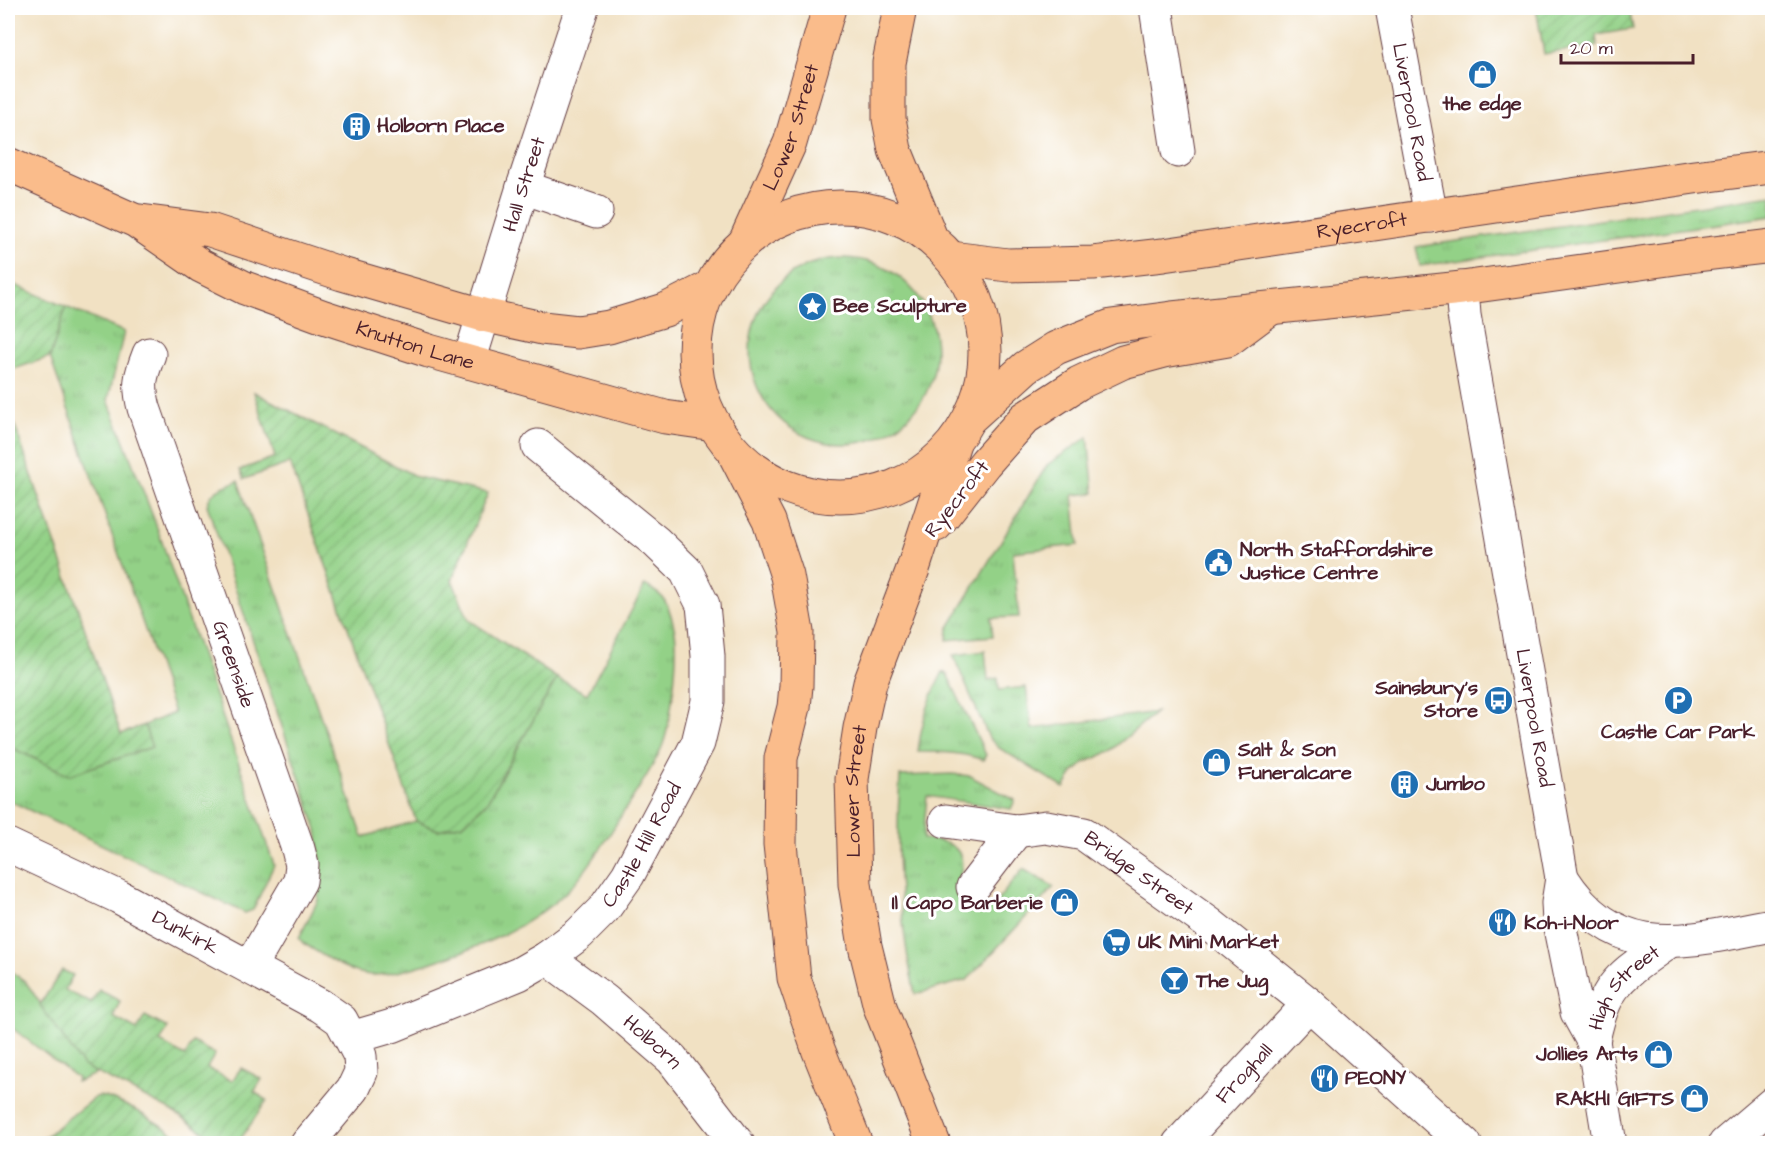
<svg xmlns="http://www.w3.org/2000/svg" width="1780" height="1151" font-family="'Architects Daughter',sans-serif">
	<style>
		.grass { fill: url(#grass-tufts); stroke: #6e7859; stroke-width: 1.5 }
		.garden { fill: url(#garden-furrows); stroke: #6e7859; stroke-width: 1.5 }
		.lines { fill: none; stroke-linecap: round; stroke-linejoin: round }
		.minor-casing { stroke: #633c42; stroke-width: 35 }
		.major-casing { stroke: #633c42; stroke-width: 35 }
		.highway-casing { stroke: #633c42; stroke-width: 35 }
		.minor { stroke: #fff; stroke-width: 33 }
		.major { stroke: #fabc8b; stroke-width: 33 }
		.highway { stroke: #fabc8b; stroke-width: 33 }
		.labels { text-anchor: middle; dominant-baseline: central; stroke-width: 6; stroke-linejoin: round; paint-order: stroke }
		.poi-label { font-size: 20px; font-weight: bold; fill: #4a1f2b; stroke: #fff; text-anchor: start }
		.street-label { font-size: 20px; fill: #4a1f2b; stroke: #fff }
	</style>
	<defs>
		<pattern id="grass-tufts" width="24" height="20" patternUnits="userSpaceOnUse" patternTransform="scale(1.5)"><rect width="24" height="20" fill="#93d187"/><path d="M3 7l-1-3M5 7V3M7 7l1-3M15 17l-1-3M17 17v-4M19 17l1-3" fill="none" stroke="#80b375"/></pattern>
		<pattern id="garden-furrows" width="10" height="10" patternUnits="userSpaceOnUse" patternTransform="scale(1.5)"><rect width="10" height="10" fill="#93d187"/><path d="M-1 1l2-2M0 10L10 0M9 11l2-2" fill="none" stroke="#80b375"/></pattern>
	</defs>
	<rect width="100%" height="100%" fill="#fff"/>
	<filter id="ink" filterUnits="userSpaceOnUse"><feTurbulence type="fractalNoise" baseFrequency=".0167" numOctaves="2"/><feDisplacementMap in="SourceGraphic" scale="12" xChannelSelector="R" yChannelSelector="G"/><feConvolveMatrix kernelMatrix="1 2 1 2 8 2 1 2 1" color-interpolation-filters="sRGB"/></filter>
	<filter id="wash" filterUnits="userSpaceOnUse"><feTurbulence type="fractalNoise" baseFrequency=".008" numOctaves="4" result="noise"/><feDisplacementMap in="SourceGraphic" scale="24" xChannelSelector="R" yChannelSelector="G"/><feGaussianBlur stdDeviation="1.35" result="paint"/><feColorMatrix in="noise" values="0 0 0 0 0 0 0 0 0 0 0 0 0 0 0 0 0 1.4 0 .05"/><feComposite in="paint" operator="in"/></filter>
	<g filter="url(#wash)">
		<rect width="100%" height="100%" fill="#f1e1c3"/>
		<g class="grass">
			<path d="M 1772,195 L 1772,216 L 1420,266 L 1416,247 Z"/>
			<circle cx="843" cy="351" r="93"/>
			<path d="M 66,307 L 124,332 L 108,400 L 154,519 L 274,865 L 253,910 L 245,913 L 8,800 L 8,746 L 69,775 L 151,747 L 144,725 L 174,713 L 50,357 Z"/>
			<path d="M 1088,437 L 1094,493 L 1073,495 L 1078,545 L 1013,552 L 1019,617 L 991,618 L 993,636 L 947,640 L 948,629 L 1047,465 Z"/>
			<path d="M 238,481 L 363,837 L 416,821 L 438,830 L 463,824 L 487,802 L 557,678 L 587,694 L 645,585 C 651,589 659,593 663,598 C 670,608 673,621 675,632 C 679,655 671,728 661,749 C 651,771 637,791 624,811 C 607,839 589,869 566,892 C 528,929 475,949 426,964 C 409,969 390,975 372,975 C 348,974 323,955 303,943 L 299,938 L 318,900 L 321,866 L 317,830 L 207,505 C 211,489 224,486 238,481 Z"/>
			<path d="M 985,651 L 988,680 L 998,678 L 999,690 L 1026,687 L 1032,729 L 1156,712 L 1109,752 L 1084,763 L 1073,773 L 1064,788 L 999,748 L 989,738 L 953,655 Z"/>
			<path d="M 943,672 L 947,674 L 986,755 L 983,760 C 961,752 941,752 918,752 C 921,723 929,698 943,672 Z"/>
			<path d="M 952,774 L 970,776 L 1015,800 L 1011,809 L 927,796 L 923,839 C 952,840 970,850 958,882 L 992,907 L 1023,869 L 1054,887 L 967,980 L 915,994 C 899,923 895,849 900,776 Z"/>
			<path d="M 8,970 L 25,981 L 83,1065 L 98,1073 L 76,1082 L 77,1078 L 8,1025 L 8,992 L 13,986 L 8,982 Z"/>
		</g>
		<g class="garden">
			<path d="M 1536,8 L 1595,8 L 1596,10 L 1629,8 L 1633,29 L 1596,35 L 1597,46 L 1544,54 Z"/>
			<path d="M 8,282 L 66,307 L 50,357 L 8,371 Z"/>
			<path d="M 254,392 L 417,477 L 488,493 L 452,580 L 469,620 L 557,678 L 487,802 L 463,824 L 438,830 L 416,821 L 290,463 L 244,479 L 240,470 L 275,457 Z"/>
			<path d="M 8,406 L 121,734 L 144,725 L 152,747 L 69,775 L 8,746 Z"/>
			<path d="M 62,970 L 73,975 L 65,990 L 91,1003 L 99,990 L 120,1001 L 113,1017 L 137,1030 L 145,1016 L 168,1028 L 160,1042 L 185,1056 L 193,1042 L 215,1054 L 207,1068 L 232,1081 L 241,1068 L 262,1079 L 254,1092 L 267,1100 L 238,1143 L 221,1143 L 170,1110 L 83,1066 L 40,1005 Z"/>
			<path d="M 99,1096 C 122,1099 160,1125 181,1138 L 177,1144 L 37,1143 L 94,1098 Z"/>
		</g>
	</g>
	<g filter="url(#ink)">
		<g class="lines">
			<defs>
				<g id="minor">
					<path d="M 1158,8 L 1157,14 L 1178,151"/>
					<path id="s1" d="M 1392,8 L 1431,216"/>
					<path d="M 523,187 L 596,212"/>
					<path id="s2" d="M 1462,288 L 1464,315 L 1562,878 L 1558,903 L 1559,923 L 1577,1012 L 1593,1041 L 1610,1144"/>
					<path id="s3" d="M 149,354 C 140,377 138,384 144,408 L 298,849 L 302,865 L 300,881 L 250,967"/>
					<path id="s4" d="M 469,362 L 523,187 L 582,8"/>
					<path id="s5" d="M 946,821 L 1016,831 L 1046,827 L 1084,834 L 1211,925 L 1309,1004 L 1465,1144"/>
					<path id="s6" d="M 8,845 L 119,897 L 321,1006 L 341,1020 L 360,1056 L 361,1072 L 353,1089 L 307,1144"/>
					<path d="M 1562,878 C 1618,965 1686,941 1772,925"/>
					<path d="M 973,887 L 1016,831"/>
					<path id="s7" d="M 547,958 L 604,1000 L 672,1059 L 738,1144"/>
					<path id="s8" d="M 351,1038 L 392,1026 L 519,974 L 547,958 L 579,934 L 604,909 L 628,875 L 698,743 L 708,701 L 708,656 L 703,605 L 686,571 L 656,542 L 538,446"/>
					<path id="s9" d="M 1593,1041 C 1605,981 1622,976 1668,942"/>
					<path id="s10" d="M 1179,1144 L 1309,1004"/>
					<path d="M 1725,1144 L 1772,1104"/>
				</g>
				<g id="major">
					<path id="s11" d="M 8,164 L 136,221 L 201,266 L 245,288 L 324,317 L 429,351 L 665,417 L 714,424"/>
					<path d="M 141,221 L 210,230 L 342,274 L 483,315 L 542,328 L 578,332 L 609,327 L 665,310 L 710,287"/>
				</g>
				<g id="highway">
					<path d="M 900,8 L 889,63 L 889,119 L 895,150 L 931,238"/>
					<circle cx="840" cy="352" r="145"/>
					<path id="s12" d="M 745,242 L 790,143 L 829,8"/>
					<path id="s13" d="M 951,258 L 1008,265 L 1093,263 L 1163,255 L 1694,177 L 1772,167"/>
					<path d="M 972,416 L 1026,367 L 1056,348 L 1111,326 L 1172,318 L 1462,288 L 1697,255 L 1772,246"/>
					<path d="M 736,457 L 769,521 L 787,576 L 797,632 L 796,686 L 794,707 L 781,758 L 780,844 L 794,978 L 818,1049 L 856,1144"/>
					<path d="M 936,525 L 985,463 L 1025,418 L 1079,383 L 1123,362 L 1164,351 L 1228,340 L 1271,308"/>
					<path id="s14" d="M 934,1144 L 880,1007 L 865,946 L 855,884 L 852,779 L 860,728 L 870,683 L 913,569 L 954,443"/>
				</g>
			</defs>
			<use href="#minor" class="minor-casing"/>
			<use href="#major" class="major-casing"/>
			<use href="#highway" class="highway-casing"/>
			<use href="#minor" class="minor"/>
			<use href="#major" class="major"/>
			<use href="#highway" class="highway"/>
		</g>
	</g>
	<defs>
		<symbol id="shop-disc" viewBox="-11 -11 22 22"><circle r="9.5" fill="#1f6fb2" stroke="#fff"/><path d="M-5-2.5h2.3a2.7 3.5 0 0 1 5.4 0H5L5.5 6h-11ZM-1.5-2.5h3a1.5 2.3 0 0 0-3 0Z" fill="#fff"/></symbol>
		<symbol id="building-disc" viewBox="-11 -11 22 22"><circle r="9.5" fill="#1f6fb2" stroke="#fff"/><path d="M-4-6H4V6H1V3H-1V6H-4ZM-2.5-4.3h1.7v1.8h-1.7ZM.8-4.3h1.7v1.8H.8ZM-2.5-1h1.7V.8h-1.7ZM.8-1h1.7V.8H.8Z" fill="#fff"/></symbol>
		<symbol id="sight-disc" viewBox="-11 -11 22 22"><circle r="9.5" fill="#1f6fb2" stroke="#fff"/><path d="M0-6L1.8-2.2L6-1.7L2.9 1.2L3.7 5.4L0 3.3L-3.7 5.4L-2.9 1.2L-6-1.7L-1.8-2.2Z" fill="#fff"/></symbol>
		<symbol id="civic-disc" viewBox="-11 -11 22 22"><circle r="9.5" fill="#1f6fb2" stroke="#fff"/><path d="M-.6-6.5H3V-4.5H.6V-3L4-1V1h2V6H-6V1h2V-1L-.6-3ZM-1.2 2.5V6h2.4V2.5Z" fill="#fff"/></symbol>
		<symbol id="bus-disc" viewBox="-11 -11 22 22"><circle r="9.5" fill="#1f6fb2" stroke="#fff"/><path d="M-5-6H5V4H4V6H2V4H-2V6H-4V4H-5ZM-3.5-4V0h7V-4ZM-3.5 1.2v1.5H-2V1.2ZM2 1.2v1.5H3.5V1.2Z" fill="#fff"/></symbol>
		<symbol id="parking-disc" viewBox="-11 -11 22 22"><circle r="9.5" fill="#1f6fb2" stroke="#fff"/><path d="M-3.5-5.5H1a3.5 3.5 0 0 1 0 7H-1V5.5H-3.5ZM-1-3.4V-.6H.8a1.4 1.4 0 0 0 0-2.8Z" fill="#fff"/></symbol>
		<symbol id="restaurant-disc" viewBox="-11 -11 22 22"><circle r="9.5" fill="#1f6fb2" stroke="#fff"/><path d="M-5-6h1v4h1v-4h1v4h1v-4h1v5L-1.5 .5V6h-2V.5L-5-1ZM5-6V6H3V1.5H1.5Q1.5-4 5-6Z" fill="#fff"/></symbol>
		<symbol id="supermarket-disc" viewBox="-11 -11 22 22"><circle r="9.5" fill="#1f6fb2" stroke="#fff"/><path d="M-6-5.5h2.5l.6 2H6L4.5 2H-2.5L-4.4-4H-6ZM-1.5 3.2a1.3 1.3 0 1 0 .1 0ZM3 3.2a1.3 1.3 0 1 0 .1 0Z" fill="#fff"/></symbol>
		<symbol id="bar-disc" viewBox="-11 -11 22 22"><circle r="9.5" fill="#1f6fb2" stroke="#fff"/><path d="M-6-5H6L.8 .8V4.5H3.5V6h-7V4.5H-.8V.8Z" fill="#fff"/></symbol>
	</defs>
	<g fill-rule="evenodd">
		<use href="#shop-disc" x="1466" y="58" width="33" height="33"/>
		<use href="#building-disc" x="340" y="110" width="33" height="33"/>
		<use href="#sight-disc" x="796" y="290" width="33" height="33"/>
		<use href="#civic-disc" x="1202" y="546" width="33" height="33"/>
		<use href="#bus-disc" x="1482" y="684" width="33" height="33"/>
		<use href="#parking-disc" x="1662" y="684" width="33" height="33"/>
		<use href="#shop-disc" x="1200" y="746" width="33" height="33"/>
		<use href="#building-disc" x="1388" y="768" width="33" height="33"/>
		<use href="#shop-disc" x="1048" y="886" width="33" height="33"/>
		<use href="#restaurant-disc" x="1486" y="906" width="33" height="33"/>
		<use href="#supermarket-disc" x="1100" y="926" width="33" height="33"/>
		<use href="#bar-disc" x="1158" y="964" width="33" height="33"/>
		<use href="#shop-disc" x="1642" y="1038" width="33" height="33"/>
		<use href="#restaurant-disc" x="1308" y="1062" width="33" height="33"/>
		<use href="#shop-disc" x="1678" y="1082" width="33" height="33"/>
	</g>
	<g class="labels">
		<g class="poi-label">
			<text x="1482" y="104" text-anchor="middle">the edge</text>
			<text x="377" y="126">Holborn Place</text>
			<text x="833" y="306">Bee Sculpture</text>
			<text x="1240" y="550">North Staffordshire<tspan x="1240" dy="23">Justice Centre</tspan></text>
			<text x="1478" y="688" text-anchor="end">Sainsbury's<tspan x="1478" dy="23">Store</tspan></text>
			<text x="1678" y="732" text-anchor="middle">Castle Car Park</text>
			<text x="1238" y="750">Salt &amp; Son<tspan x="1238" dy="23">Funeralcare</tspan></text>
			<text x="1426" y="784">Jumbo</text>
			<text x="1043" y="903" text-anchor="end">Il Capo Barberie</text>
			<text x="1524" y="923">Koh-i-Noor</text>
			<text x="1138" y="942">UK Mini Market</text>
			<text x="1196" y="981">The Jug</text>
			<text x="1638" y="1054" text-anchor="end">Jollies Arts</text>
			<text x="1345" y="1078">PEONY</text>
			<text x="1674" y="1099" text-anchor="end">RAKHI GIFTS</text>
		</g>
		<g class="street-label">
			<text stroke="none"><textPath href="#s1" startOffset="106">Liverpool Road</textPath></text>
			<text stroke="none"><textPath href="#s12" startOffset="124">Lower Street</textPath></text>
			<text stroke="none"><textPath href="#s4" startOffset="186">Hall Street</textPath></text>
			<text stroke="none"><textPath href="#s13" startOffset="414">Ryecroft</textPath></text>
			<text stroke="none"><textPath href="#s11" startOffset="448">Knutton Lane</textPath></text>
			<text transform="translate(957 499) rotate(-52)">Ryecroft</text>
			<text stroke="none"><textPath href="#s3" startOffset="327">Greenside</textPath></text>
			<text stroke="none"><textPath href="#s2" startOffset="436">Liverpool Road</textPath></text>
			<text stroke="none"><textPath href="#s14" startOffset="366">Lower Street</textPath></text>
			<text stroke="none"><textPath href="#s8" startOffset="362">Castle Hill Road</textPath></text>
			<text stroke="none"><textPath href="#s5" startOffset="207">Bridge Street</textPath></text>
			<text stroke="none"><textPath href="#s6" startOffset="198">Dunkirk</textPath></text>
			<text stroke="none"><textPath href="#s9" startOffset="64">High Street</textPath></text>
			<text stroke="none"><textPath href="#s7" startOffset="135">Holborn</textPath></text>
			<text stroke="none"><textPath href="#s10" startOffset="96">Froghall</textPath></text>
		</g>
	</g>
	<rect width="1780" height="1151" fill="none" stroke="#fff" stroke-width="30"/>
	<path d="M1561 54v9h132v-9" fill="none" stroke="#4a1f2b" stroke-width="3"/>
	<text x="1570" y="54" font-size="18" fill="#4a1f2b" stroke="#ffffff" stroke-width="4.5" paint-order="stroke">20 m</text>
</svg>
